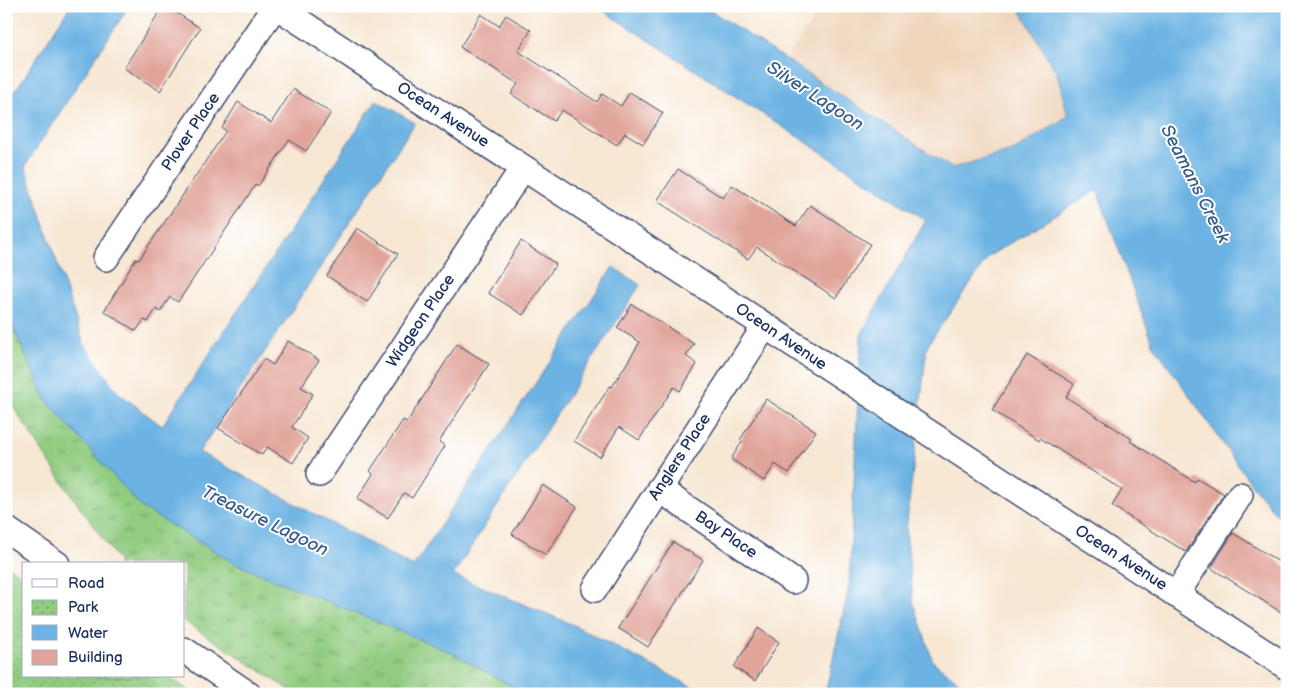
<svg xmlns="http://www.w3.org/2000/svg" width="1293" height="700" font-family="'Balsamiq Sans',sans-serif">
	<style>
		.built { fill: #f0d6bc }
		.grass { fill: url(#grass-tufts); stroke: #567e6f }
		.park { fill: url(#park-dots); stroke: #567e6f }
		.water { fill: #6cb3e3; stroke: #4471a0 }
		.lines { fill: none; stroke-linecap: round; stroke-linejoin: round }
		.stream { stroke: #6cb3e3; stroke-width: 9 }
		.building { fill: #e1a49a }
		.minor-casing { stroke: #3c4b70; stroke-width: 28 }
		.minor { stroke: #fff; stroke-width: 25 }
		.labels { text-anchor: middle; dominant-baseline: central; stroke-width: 4; stroke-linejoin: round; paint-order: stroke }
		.street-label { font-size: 16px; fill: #1b2f5e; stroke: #fff }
		.water-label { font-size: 18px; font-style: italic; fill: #375d8d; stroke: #fff }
	</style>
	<defs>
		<pattern id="grass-tufts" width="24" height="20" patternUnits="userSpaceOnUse" patternTransform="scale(1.25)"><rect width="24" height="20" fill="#91cc80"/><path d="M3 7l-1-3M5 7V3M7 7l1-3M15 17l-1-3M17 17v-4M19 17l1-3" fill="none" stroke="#76a66c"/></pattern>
		<pattern id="park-dots" width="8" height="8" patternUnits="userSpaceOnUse" patternTransform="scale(1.25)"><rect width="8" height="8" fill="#91cc80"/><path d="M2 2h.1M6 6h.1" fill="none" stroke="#76a66c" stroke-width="1.8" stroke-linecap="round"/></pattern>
	</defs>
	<rect width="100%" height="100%" fill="#fff"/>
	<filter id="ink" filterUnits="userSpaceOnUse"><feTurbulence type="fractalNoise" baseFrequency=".02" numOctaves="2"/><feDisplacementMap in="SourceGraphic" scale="10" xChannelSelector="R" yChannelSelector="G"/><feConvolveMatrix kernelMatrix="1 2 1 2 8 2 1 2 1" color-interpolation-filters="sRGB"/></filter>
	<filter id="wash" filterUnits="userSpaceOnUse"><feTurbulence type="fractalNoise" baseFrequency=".0096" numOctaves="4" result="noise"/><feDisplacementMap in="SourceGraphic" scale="20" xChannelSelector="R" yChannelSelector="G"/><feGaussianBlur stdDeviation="1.12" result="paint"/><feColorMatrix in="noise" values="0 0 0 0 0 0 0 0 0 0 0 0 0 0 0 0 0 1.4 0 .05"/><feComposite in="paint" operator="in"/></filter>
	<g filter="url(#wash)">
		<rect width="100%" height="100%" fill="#f7e7d3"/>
		<path class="built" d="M 821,6 L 1018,6 L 1057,74 L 1068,116 L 1015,150 L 952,168 L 786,60 Z"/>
		<path class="grass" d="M 6,312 L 46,400 L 453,653 L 525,694 L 296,694 L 184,621 L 184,564 L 118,564 L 118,560 L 65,486 L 6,396 Z"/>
		<path class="park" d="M 6,565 L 24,577 L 24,676 L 168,676 L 194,694 L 6,694 Z"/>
		<g class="water">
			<path d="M 70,6 L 129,6 L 25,166 L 94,374 L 162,426 L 376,100 L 415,123 L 199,452 L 413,567 L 613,267 L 640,285 L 453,575 L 576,626 L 706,694 L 525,694 L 453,653 L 236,564 L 141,507 L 46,400 L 6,312 L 6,105 Z"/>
			<path d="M 596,6 L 704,6 L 952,168 L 1015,150 L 1068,116 L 1057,74 L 1018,6 L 1282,6 L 1287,67 L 1287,527 L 1254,488 L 1153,344 L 1097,190 L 989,256 L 927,346 L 906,530 L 913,601 L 933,662 L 972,691 L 990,694 L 825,694 L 849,587 L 861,335 L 926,220 Z"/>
		</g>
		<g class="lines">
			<path class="stream" d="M 83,349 L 114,394"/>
		</g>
		<g id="blocks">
			<g class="building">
				<path d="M 163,6 L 166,6 L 200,28 L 160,91 L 124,68 Z"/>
				<path d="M 481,14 L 499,26 L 506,15 L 531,30 L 518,51 L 597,102 L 602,94 L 621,106 L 630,92 L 663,113 L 643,144 L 625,133 L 617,145 L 562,110 L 554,121 L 511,94 L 518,84 L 460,47 Z"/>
				<path d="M 293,89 L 331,113 L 306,151 L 289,140 L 258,186 L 256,184 L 178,302 L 170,297 L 160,312 L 156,309 L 148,322 L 144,320 L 136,331 L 104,311 L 136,259 L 139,260 L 226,131 L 222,128 L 238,102 L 271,123 Z"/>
				<path d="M 678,169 L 723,198 L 732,185 L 796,226 L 810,205 L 870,244 L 836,298 L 757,247 L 748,259 L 657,201 Z"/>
				<path d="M 357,228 L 398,254 L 367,302 L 327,276 Z"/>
				<path d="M 521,241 L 556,264 L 523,315 L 488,293 Z"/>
				<path d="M 632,304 L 694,344 L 686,356 L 697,364 L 680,391 L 674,387 L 639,440 L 619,427 L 600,457 L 574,441 L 610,386 L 612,387 L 640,342 L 617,328 Z"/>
				<path d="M 288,341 L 319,360 L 301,387 L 313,394 L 292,427 L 308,438 L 293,463 L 267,447 L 262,455 L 218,428 L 264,359 L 273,365 Z"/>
				<path d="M 457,344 L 489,364 L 439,442 L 445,446 L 412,498 L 404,493 L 388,518 L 357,499 L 373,474 L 370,471 L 403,420 L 407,422 Z"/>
				<path d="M 1027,355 L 1074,384 L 1066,397 L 1132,439 L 1130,441 L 1195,482 L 1197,478 L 1224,494 L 1186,552 L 1112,506 L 1122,490 L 1040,438 L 1039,440 L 992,410 Z"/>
				<path d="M 766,399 L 816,431 L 789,473 L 775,464 L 764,481 L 731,459 L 742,442 L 740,440 Z"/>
				<path d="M 543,485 L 577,507 L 546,555 L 512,534 Z"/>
				<path d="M 1233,533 L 1287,567 L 1287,616 L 1211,568 Z"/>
				<path d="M 673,542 L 703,560 L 648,647 L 618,628 Z"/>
				<path d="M 758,628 L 779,642 L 755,681 L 734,667 Z"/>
			</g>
		</g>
	</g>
	<g filter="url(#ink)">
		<use href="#blocks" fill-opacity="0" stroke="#3c4b70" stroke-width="1"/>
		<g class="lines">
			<defs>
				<g id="minor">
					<path d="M 276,6 L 1287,667"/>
					<path d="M 106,258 L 275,6"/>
					<path d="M 319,474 L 523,168"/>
					<path d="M 659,489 L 793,581"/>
					<path d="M 6,529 L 57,564"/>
					<path d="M 595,589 L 765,326"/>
					<path d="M 1176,595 L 1240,495"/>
					<path d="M 184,650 L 248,694"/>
				</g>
			</defs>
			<use href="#minor" class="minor-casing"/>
			<use href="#minor" class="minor"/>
		</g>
	</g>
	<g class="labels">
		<g class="street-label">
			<text transform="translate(443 115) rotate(33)">Ocean Avenue</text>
			<text transform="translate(191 132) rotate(-56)">Plover Place</text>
			<text transform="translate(421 321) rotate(-56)">Widgeon Place</text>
			<text transform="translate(781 337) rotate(34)">Ocean Avenue</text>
			<text transform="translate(680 457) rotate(-57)">Anglers Place</text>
			<text transform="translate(726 535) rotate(34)">Bay Place</text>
			<text transform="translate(1121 558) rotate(33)">Ocean Avenue</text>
		</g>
		<g class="water-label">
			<text transform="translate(815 96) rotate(33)">Silver Lagoon</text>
			<text transform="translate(1195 184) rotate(63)">Seamans Creek</text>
			<text transform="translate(265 521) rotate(26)">Treasure Lagoon</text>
		</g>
	</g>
	<rect width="1293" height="700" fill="none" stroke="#fff" stroke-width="25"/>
	<rect x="22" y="562" width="162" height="115" fill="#ffffff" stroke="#a4acbf"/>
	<rect x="32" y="579" width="25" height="8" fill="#ffffff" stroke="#a4acbf"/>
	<text x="68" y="588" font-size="15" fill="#1b2f5e">Road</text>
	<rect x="32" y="600" width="25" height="15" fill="url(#park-dots)" stroke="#a4acbf"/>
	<text x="68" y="612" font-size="15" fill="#1b2f5e">Park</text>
	<rect x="32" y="625" width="25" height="15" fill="#6cb3e3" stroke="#a4acbf"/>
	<text x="68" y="638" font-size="15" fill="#1b2f5e">Water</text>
	<rect x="32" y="650" width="25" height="15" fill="#e1a49a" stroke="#a4acbf"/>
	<text x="68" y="662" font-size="15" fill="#1b2f5e">Building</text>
</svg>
